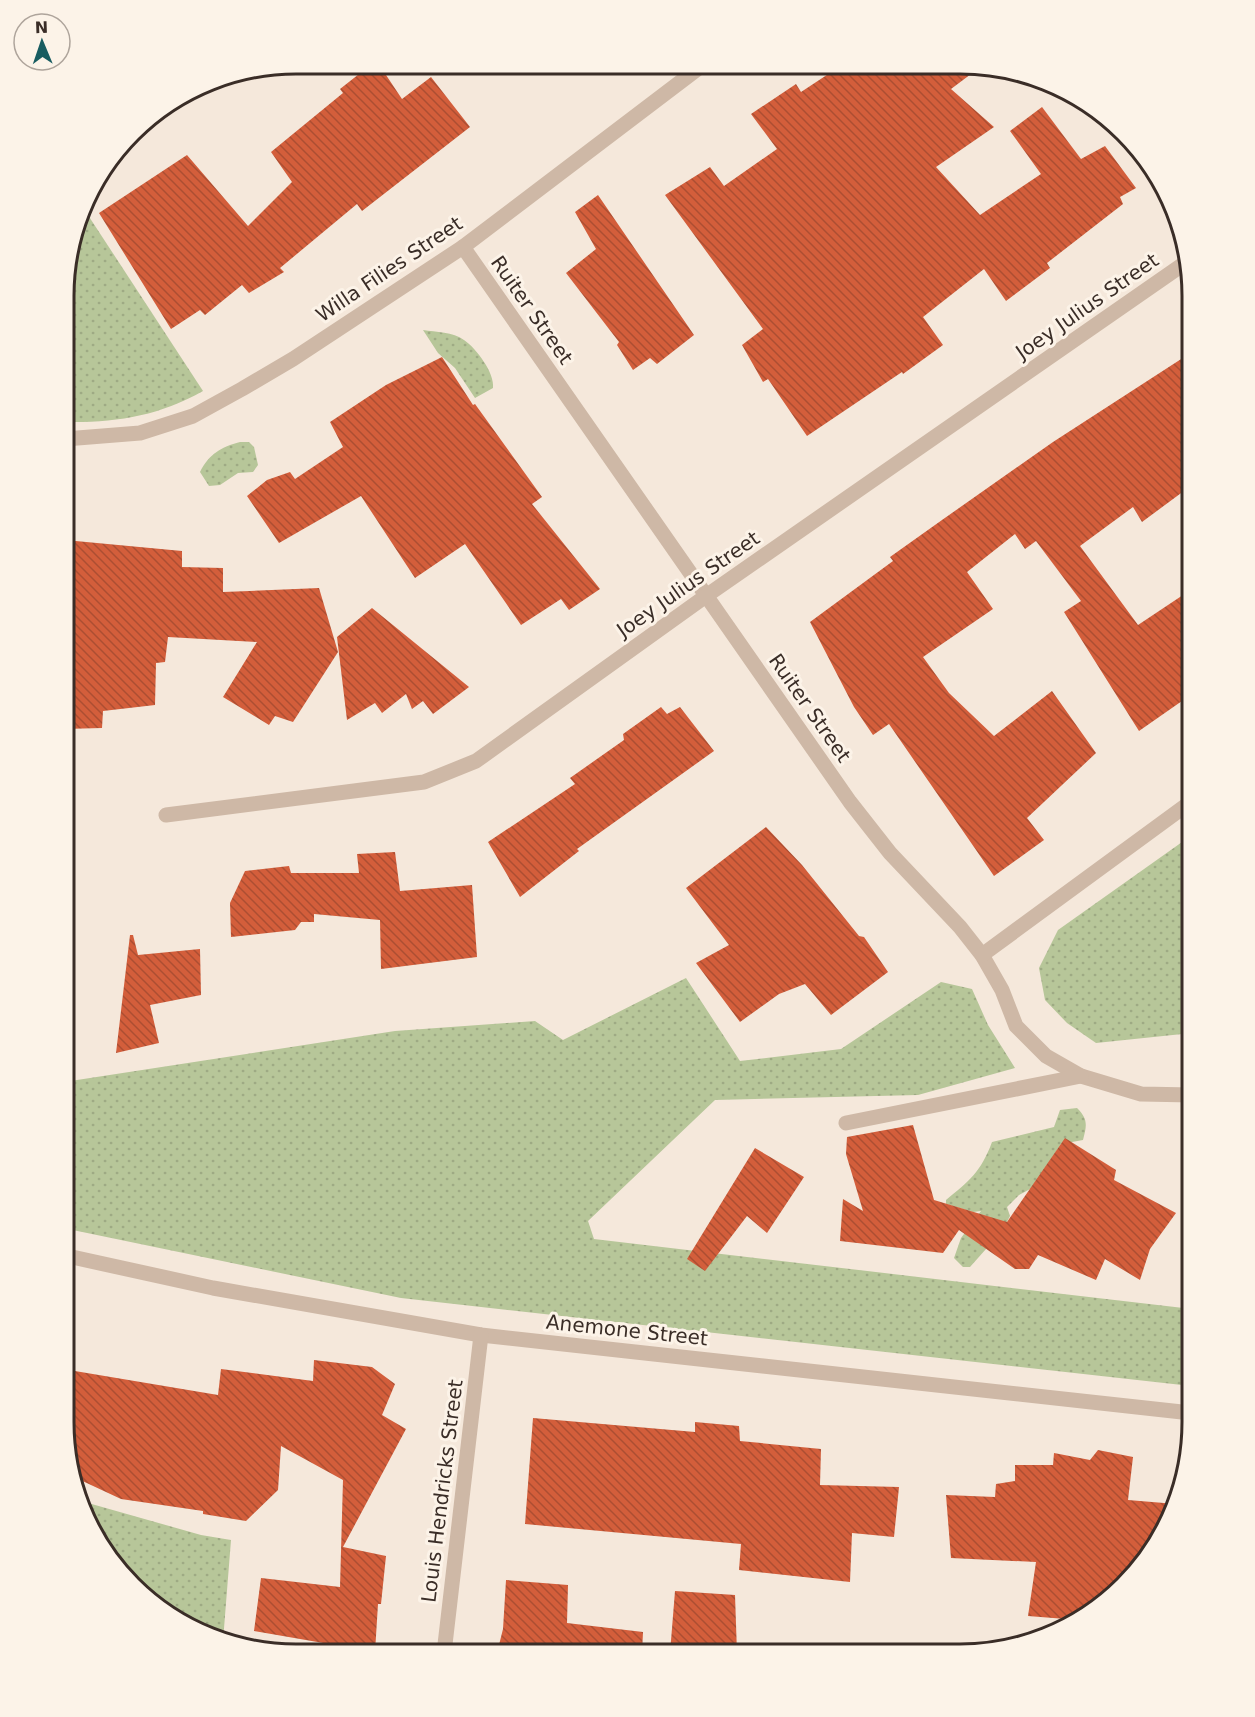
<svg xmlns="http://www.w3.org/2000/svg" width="1255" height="1717" font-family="'DejaVu Sans',sans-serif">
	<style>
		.grass { fill: url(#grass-dots) }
		.building { fill: url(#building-back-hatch) }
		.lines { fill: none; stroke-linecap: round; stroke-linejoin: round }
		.street { stroke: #ceb8a6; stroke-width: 15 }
		.labels { text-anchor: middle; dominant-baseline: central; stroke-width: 6; stroke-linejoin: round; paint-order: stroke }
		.street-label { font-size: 20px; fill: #3a2d27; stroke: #fcf3e8 }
		.rim { fill: none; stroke: #3a2d27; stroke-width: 3 }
	</style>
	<defs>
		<pattern id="grass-dots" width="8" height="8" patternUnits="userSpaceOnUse" patternTransform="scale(1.5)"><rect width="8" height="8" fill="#b7c699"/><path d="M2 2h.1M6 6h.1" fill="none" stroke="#9eaa84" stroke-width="1.8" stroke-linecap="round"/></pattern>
		<pattern id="building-back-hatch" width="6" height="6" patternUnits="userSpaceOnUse" patternTransform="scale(1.5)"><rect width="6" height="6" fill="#d35e3b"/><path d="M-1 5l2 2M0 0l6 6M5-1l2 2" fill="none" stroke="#ac4e32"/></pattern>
	</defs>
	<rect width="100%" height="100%" fill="#f5e8db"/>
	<g class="grass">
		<path d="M 84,209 L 203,391 C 159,416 115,423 65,422 L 65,264 Z"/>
		<path d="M 423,330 C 436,332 453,332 464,340 C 476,348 495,373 493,388 L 475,398 L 455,368 L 438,353 Z"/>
		<path d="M 240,442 L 249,442 L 254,447 L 258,465 L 253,472 L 238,473 L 220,485 L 209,486 L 200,472 C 209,454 221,447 240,442 Z"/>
		<path d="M 1192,835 L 1192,1033 L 1096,1043 L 1067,1023 L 1045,1000 L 1039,968 L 1058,930 Z"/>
		<path d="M 686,978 L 740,1061 L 841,1049 L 941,982 L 972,989 L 988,1025 L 1015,1068 L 918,1095 L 715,1100 L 588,1221 L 594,1239 L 1192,1309 L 1191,1386 L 401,1298 L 63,1228 L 64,1082 L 395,1031 L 535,1021 L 563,1040 Z"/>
		<path d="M 1077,1108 C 1088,1119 1087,1125 1083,1140 L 1061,1144 L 1032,1188 L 1019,1195 L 1007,1207 L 1010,1216 L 1002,1231 L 970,1267 L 963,1267 L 954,1258 L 961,1238 L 981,1211 L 973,1212 L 946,1204 L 946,1200 C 969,1181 981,1172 992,1142 L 1054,1127 L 1060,1110 Z"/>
		<path d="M 81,1501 L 201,1535 L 231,1540 L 223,1641 L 207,1636 L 154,1606 L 87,1524 Z"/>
	</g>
	<g class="building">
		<path d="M 373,63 L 378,63 L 402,99 L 431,77 L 470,127 L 362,211 L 357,204 L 280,268 L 284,272 L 249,293 L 242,285 L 205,315 L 200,310 L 171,329 L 99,213 L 187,155 L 248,226 L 292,182 L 271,152 L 343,93 L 340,89 Z"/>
		<path d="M 842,65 L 983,65 L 951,89 L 994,127 L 936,167 L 980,215 L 1041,174 L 1010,131 L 1042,107 L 1081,159 L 1105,146 L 1136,188 L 1120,197 L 1123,204 L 1047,263 L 1050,268 L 1006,301 L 984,269 L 923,317 L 943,345 L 903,374 L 902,372 L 807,436 L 768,379 L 763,382 L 742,345 L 763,329 L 665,195 L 710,167 L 724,186 L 777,149 L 751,114 L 796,84 L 801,92 Z"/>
		<path d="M 598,195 L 694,335 L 657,364 L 650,358 L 633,370 L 617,345 L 619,342 L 566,273 L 596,249 L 575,212 Z"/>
		<path d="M 1192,352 L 1192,485 L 1142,522 L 1133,507 L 1080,546 L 1138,625 L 1192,589 L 1192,694 L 1139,731 L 1064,612 L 1081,601 L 1036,541 L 1025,549 L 1015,534 L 967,572 L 993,609 L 923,657 L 949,693 L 994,736 L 1052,691 L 1096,753 L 1027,818 L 1044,840 L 994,876 L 889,724 L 873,735 L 854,707 L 810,622 L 893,561 L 890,557 L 942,520 L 1053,442 Z"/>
		<path d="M 442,357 L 473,405 L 475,404 L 542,497 L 532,504 L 600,589 L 569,610 L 561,599 L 521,625 L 465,544 L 415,578 L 361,496 L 279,543 L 247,496 L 267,480 L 290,472 L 295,479 L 343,447 L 330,422 L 386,385 Z"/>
		<path d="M 65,540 L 182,551 L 182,567 L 223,568 L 223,592 L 319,588 L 338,652 L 293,722 L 275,716 L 269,725 L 223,697 L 257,642 L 168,637 L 165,662 L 156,663 L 155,705 L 103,711 L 102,728 L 64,729 Z"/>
		<path d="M 372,608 L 469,687 L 433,714 L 423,701 L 412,709 L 406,694 L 382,713 L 375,703 L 347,720 L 337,637 Z"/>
		<path d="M 661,707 L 667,714 L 680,707 L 714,751 L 577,849 L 579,851 L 520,897 L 488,842 L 575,784 L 570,778 L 624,740 L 623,734 Z"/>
		<path d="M 766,827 L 802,865 L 859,936 L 864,937 L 888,972 L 831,1015 L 805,984 L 779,994 L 740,1022 L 696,963 L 729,945 L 686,888 Z"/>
		<path d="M 395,852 L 400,891 L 472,885 L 477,957 L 381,969 L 380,920 L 314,914 L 314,922 L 301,922 L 295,930 L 231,937 L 230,903 L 245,871 L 289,866 L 291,873 L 359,873 L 357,854 Z"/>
		<path d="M 130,935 L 133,935 L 138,955 L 200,949 L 201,995 L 150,1005 L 159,1043 L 116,1053 Z"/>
		<path d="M 913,1125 L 934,1200 L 1007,1222 L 1065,1138 L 1116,1170 L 1114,1180 L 1176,1213 L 1150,1249 L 1140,1280 L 1105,1259 L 1096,1280 L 1038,1255 L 1029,1269 L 1015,1269 L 959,1230 L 943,1253 L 840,1241 L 843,1199 L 863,1211 L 846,1154 L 847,1137 Z"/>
		<path d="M 755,1148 L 804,1177 L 767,1233 L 747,1216 L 705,1271 L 687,1259 Z"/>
		<path d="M 314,1360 L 372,1367 L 395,1384 L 382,1415 L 406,1429 L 343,1547 L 386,1556 L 381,1604 L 378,1604 L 375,1652 L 254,1631 L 261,1578 L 340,1587 L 343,1480 L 281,1446 L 278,1490 L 246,1521 L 203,1514 L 203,1511 L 121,1499 L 76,1478 L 72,1443 L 68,1443 L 63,1422 L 63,1369 L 218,1395 L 221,1369 L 313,1381 Z"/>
		<path d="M 533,1418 L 695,1432 L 695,1422 L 739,1426 L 740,1441 L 821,1449 L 820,1485 L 899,1487 L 894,1537 L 852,1533 L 850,1582 L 739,1570 L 741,1544 L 525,1524 Z"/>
		<path d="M 1098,1450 L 1133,1457 L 1128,1500 L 1176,1504 L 1153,1551 L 1113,1597 L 1078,1620 L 1028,1616 L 1036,1562 L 951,1558 L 946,1495 L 995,1497 L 996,1484 L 1015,1481 L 1015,1465 L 1053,1465 L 1054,1453 L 1090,1460 Z"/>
		<path d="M 506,1580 L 568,1585 L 567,1623 L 643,1632 L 642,1653 L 497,1653 L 503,1629 Z"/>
		<path d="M 675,1591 L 735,1595 L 737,1653 L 670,1653 Z"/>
	</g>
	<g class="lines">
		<g class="street">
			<path d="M 463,247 L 850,802 L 890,853 L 960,927 L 982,955 L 1002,990 L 1016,1026 L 1046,1056 L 1081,1076 L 1141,1094 L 1192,1095"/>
			<path d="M 65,439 L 140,433 L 193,416 L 242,389 L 293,359 L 463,247 L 704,64"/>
			<path d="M 166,815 L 424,782 L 476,761 L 706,596 L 1185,263"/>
			<path d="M 982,955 L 1192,801"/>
			<path d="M 846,1123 L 1081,1076"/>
			<path d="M 63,1255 L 213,1288 L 481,1335 L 1191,1413"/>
			<path d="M 444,1653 L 481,1335"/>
		</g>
	</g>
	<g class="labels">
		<g class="street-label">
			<text transform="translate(389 269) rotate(-34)">Willa Filies Street</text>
			<text transform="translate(1087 306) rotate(-35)">Joey Julius Street</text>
			<text transform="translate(532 310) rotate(55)">Ruiter Street</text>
			<text transform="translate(688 584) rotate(-35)">Joey Julius Street</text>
			<text transform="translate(810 708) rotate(55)">Ruiter Street</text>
			<text transform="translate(627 1330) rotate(6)">Anemone Street</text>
			<text transform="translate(442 1491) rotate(-83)">Louis Hendricks Street</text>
		</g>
	</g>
	<path d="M0 0H1255V1717H0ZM296 74H960A222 222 0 0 1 1182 296V1422A222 222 0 0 1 960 1644H296A222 222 0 0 1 74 1422V296A222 222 0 0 1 296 74Z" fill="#fcf3e8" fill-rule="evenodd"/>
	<path class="rim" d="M296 74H960A222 222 0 0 1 1182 296V1422A222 222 0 0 1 960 1644H296A222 222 0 0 1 74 1422V296A222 222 0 0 1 296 74Z"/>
	<g transform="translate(42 42) rotate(358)"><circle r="28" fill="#fcf3e8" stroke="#aea49b" stroke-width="1.5"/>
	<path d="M0-4.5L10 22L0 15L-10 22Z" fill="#185c60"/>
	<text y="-9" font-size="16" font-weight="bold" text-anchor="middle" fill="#3a2d27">N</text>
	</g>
</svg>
